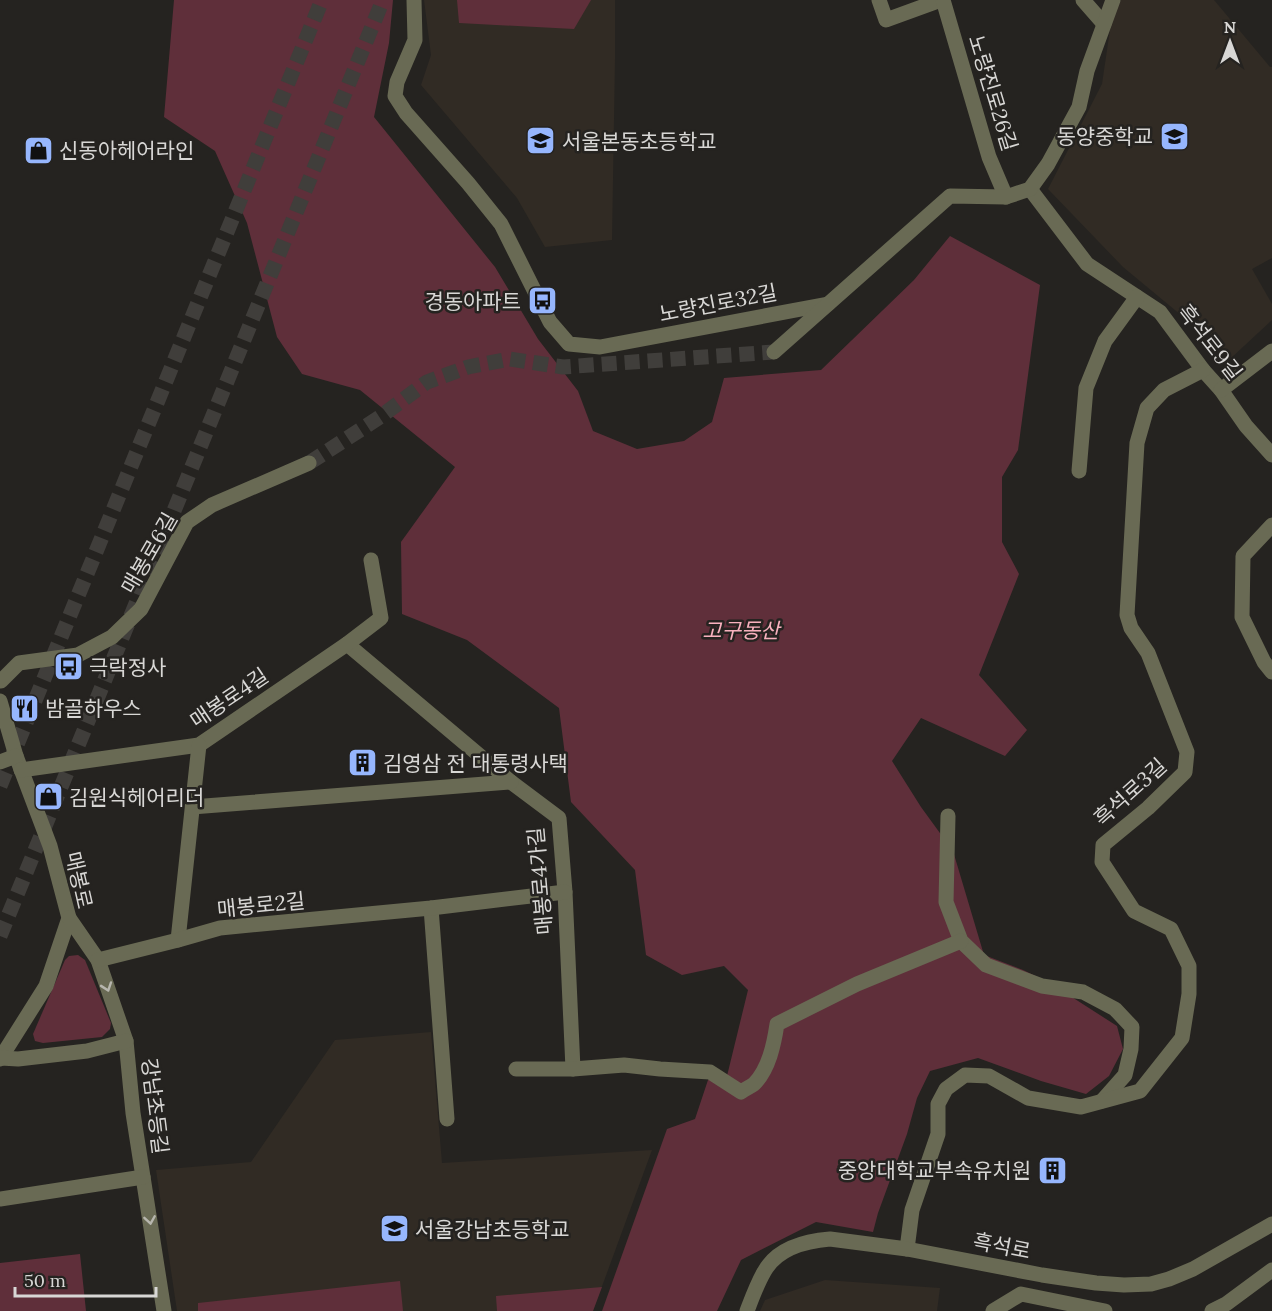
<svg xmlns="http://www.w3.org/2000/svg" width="1272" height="1311" font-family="Lora,'Noto Sans KR',serif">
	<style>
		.built { fill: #312b24 }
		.green { fill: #5f2f3a }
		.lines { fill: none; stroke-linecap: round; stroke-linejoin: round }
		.minor-tunnel { stroke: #403e3b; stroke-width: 15; stroke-dasharray: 15 8; stroke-linecap: butt }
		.major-tunnel { stroke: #403e3b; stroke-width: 15; stroke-dasharray: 15 8; stroke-linecap: butt }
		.minor { stroke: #696a54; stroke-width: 15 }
		.oneway { stroke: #b7b6ae }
		.labels { text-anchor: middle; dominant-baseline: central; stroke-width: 5; stroke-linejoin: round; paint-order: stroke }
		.street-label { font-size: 21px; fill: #d8d7d5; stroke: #252320 }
		.poi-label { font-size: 21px; fill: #d8d7d5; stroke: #252320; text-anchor: start }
		.park-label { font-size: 21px; font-style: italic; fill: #f8b1be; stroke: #252320 }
	</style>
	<rect width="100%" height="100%" fill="#252320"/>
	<g class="built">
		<path d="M 424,0 L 615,0 L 615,59 L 612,240 L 545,247 L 517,198 L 421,85 L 431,55 Z"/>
		<path d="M 1121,0 L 1214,0 L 1270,67 L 1272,67 L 1272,258 L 1252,269 L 1272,304 L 1272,320 L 1230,359 L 1197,318 L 1187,320 L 1123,267 L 1048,189 L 1102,84 L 1112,16 Z"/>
		<path d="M 431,1032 L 442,1163 L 652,1150 L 593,1311 L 177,1311 L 156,1170 L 251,1162 L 335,1040 Z"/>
		<path d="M 825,1280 L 940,1288 L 937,1311 L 760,1311 L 765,1300 Z"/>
	</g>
	<g class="green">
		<path d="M 174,0 L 393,0 L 389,43 L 374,117 L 495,267 L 538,339 L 578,391 L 593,431 L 637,449 L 684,441 L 712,422 L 724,378 L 821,370 L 914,280 L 950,236 L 1040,285 L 1018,450 L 1002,477 L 1002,542 L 1019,574 L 979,675 L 1027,730 L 1005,756 L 921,718 L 892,761 L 921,807 L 953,851 L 984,955 L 1023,970 L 1050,983 L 1117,1026 L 1123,1049 L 1109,1076 L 1086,1094 L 1041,1081 L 978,1058 L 930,1071 L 917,1098 L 907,1134 L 878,1213 L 873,1232 L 816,1222 L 741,1260 L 717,1311 L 602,1311 L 667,1129 L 695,1119 L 708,1080 L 727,1076 L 748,990 L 724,966 L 682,975 L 646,955 L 635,870 L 571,802 L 559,708 L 467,640 L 402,614 L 401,542 L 455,467 L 360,390 L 302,374 L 277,337 L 247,223 L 215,151 L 164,117 Z"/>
		<path d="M 457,0 L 591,0 L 574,29 L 459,23 Z"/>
		<path d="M 78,955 L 85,960 L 111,1023 L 110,1029 L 102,1037 L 43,1043 L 35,1041 L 33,1034 L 65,960 L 69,956 Z"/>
		<path d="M 80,1254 L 86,1311 L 0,1311 L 0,1263 Z"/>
		<path d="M 400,1281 L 403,1311 L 198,1311 L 198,1303 Z"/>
		<path d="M 602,1287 L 593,1311 L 497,1311 L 496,1296 Z"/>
	</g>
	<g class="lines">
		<path class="minor-tunnel" d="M 309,463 L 380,417 L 427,382 L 468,367 L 510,359 L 563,367 L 774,352"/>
		<g class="major-tunnel">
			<path d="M 0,786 L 322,0"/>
			<path d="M 0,936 L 383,0"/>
		</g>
		<g class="minor">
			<path d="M 414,0 L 415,40 L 397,82 L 395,96 L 406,113 L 468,183 L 501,224 L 550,322 L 569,344 L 600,347 L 828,304"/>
			<path d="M 879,0 L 886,20 L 941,0"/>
			<path d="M 943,0 L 989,157 L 1006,197"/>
			<path d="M 1083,0 L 1104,24"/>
			<path d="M 1030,189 L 1087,264 L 1160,312 L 1203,370 L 1221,390 L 1246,426 L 1272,455"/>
			<path d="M 774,352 L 950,196 L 1006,197 L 1030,189 L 1048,164 L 1079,107 L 1087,71 L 1113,0"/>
			<path d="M 1221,390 L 1272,351"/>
			<path d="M 1079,471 L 1086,388 L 1105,341 L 1137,297"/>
			<path d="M 1272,525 L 1243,556 L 1242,617 L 1264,662 L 1272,672"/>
			<path d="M 347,644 L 511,782 L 559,818 L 565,892 L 573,1069"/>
			<path d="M 1,681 L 19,663 L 78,655 L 112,637 L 141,609 L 187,522 L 212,505 L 309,463"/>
			<path d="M 0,701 L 16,756 L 50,846 L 69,918 L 46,986 L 0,1059"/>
			<path d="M 0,762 L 16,756"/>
			<path d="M 21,770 L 199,745 L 347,644 L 381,618 L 371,560"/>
			<path d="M 192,807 L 511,782"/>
			<path d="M 948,816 L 946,902 L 961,941 L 986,965 L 1042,986 L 1083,992 L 1115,1009 L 1132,1027 L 1131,1049 L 1125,1075 L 1102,1101"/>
			<path d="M 431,908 L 447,1119"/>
			<path d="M 69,918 L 98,960 L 126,1041 L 133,1113 L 164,1311"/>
			<path d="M 178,940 L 199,745"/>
			<path d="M 98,960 L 178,940 L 220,928 L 431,908 L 565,892"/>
			<path d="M 1,1058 L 18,1059 L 87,1051 L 126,1041"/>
			<path d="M 516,1069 L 573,1069 L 624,1065 L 660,1069 L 710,1072 L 741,1092 C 745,1089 750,1087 754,1084 C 769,1069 774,1044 777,1024 L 857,984 L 961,941"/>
			<path d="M 0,1199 L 143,1177"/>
			<path d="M 907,1249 L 912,1210 L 938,1134 L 938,1104 L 946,1089 L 965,1075 L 989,1076 L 1028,1098 L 1081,1107 L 1140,1091 L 1182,1038 L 1189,994 L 1189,966 L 1171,929 L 1134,911 L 1102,862 L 1103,845 L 1148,808 L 1185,772 L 1187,752 L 1148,653 L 1131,628 L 1127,615 L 1137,443 L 1147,408 L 1164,390 L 1203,370"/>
			<path d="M 747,1311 C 752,1298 757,1284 764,1272 C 777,1248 805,1241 830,1239 L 907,1249 L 1042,1275 L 1096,1283 L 1124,1285 L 1151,1284 L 1169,1279 L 1193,1269 L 1272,1224"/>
			<path d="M 993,1311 L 1021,1294 L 1105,1311"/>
			<path d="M 1212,1311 L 1226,1304 L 1272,1270"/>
		</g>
	</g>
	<defs><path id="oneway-chevron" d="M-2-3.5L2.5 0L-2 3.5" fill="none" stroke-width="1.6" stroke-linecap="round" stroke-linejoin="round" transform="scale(1.5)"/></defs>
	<g class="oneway">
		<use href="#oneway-chevron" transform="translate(107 987) rotate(71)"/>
		<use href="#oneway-chevron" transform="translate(150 1220) rotate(81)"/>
	</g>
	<defs>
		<symbol id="school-square" viewBox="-11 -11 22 22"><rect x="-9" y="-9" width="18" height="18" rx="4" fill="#96b6fd" stroke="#252320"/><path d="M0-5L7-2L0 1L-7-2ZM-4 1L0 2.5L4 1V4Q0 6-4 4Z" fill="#111"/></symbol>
		<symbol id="shop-square" viewBox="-11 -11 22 22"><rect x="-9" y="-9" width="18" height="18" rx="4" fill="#96b6fd" stroke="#252320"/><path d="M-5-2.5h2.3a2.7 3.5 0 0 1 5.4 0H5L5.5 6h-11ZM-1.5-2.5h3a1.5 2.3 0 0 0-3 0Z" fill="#111"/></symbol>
		<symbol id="bus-square" viewBox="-11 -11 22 22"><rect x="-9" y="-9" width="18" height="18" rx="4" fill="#96b6fd" stroke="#252320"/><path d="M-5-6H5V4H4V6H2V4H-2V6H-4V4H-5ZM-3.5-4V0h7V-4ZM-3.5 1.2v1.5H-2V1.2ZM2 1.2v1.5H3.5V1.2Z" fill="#111"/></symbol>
		<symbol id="restaurant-square" viewBox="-11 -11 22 22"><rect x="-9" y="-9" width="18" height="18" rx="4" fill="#96b6fd" stroke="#252320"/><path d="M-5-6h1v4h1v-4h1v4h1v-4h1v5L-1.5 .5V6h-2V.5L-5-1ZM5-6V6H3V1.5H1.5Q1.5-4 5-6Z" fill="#111"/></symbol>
		<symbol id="building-square" viewBox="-11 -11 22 22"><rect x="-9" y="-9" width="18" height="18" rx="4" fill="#96b6fd" stroke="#252320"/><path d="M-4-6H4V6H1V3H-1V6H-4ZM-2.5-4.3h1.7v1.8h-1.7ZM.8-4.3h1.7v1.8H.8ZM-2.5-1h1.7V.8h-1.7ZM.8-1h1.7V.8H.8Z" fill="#111"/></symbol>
	</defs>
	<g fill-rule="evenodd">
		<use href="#school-square" x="1158" y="120" width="33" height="33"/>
		<use href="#school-square" x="524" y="124" width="33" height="33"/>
		<use href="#shop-square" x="22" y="134" width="33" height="33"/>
		<use href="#bus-square" x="526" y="284" width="33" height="33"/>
		<use href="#bus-square" x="52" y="650" width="33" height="33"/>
		<use href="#restaurant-square" x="8" y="692" width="33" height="33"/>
		<use href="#building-square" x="346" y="746" width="33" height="33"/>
		<use href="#shop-square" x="32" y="780" width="33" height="33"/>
		<use href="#building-square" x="1036" y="1154" width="33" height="33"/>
		<use href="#school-square" x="378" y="1212" width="33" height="33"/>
	</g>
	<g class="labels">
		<g class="street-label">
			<text transform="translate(993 93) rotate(73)">노량진로26길</text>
			<text transform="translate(718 303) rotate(-11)">노량진로32길</text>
			<text transform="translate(1210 342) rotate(52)">흑석로9길</text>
			<text transform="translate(149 553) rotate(-60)">매봉로6길</text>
			<text transform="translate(229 698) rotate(-34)">매봉로4길</text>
			<text transform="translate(1130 792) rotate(-42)">흑석로3길</text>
			<text transform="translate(79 880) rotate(77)">매봉로</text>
			<text transform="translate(540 881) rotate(-95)">매봉로4가길</text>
			<text transform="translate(261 905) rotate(-6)">매봉로2길</text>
			<text transform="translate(155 1106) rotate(83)">강남초등길</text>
			<text transform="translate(1002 1246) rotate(11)">흑석로</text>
		</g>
		<g class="poi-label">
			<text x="1153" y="136" text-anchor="end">동양중학교</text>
			<text x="562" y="141">서울본동초등학교</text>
			<text x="59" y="150">신동아헤어라인</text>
			<text x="521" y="301" text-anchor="end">경동아파트</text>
			<text x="89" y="667">극락정사</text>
			<text x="45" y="708">밤골하우스</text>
			<text x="383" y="763">김영삼 전 대통령사택</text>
			<text x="69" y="797">김원식헤어리더</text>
			<text x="1031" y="1170" text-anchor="end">중앙대학교부속유치원</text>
			<text x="415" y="1229">서울강남초등학교</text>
		</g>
		<g class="park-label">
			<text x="741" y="630">고구동산</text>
		</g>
	</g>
	<g transform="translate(1230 42)" stroke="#252320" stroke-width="4.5" paint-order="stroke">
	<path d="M0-4.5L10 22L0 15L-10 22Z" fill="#d8d7d5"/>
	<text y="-9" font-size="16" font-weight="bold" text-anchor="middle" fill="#d8d7d5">N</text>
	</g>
	<path d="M15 1287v9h141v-9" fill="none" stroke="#d8d7d5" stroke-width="3"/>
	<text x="24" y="1287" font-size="18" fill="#d8d7d5" stroke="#252320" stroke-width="4.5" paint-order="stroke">50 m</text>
</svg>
